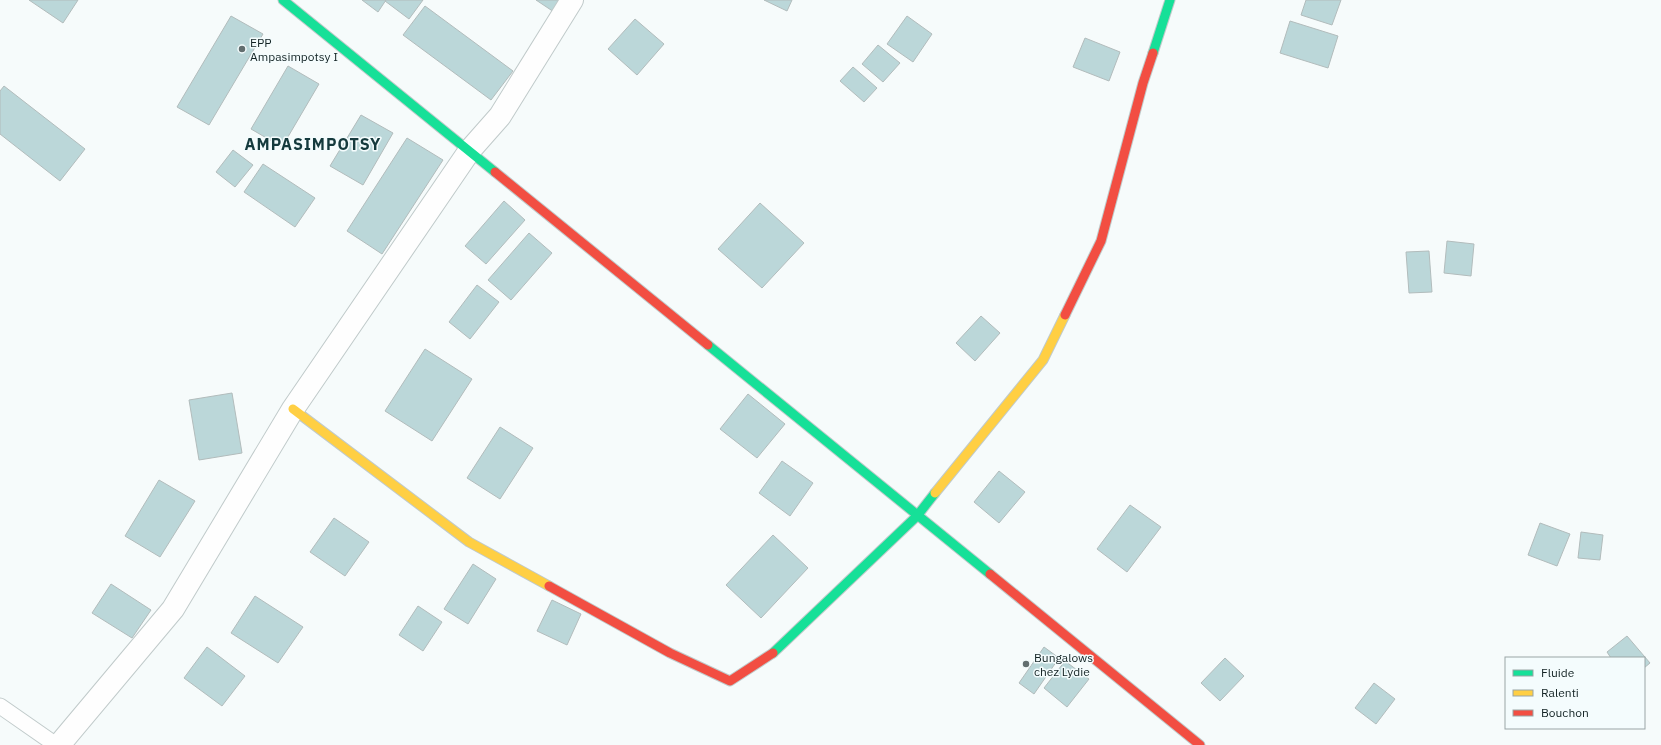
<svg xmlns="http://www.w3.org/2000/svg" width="1661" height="745" font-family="'IBM Plex Sans',sans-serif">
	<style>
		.building { fill: #bbd7d9; stroke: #b2bcbc }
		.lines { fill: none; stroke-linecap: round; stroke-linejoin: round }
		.lane-casing { stroke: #c0caca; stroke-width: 17 }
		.street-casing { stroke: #c0caca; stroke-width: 24 }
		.fast-casing { stroke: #c0caca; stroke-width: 11 }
		.slow-casing { stroke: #c0caca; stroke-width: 11 }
		.jam-casing { stroke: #c0caca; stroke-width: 11 }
		.lane { stroke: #fefefe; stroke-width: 15 }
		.street { stroke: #fefefe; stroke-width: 22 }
		.fast { stroke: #16e098; stroke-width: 9 }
		.slow { stroke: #ffcf43; stroke-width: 9 }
		.jam { stroke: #f24e42; stroke-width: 9 }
		.poi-dot { fill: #626e6f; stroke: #f4fcfd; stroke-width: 1.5 }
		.labels { text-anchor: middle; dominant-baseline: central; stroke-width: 3; stroke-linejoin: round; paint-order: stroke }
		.poi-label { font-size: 12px; fill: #122223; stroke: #f4fcfd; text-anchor: start }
		.district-label { font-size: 16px; font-weight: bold; letter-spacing: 1px; fill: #153a3d; stroke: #f4fcfd }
	</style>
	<rect width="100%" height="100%" fill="#f6fbfb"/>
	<g class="building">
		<path d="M 29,0 L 78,0 L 63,23 Z"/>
		<path d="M 362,0 L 386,0 L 378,12 Z"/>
		<path d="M 386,0 L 423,0 L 409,19 L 385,1 Z"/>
		<path d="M 536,0 L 562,0 L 554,12 Z"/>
		<path d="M 764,0 L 792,0 L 787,11 Z"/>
		<path d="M 1306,0 L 1341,0 L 1332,25 L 1301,15 Z"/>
		<path d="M 425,6 L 513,71 L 491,100 L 403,35 Z"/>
		<path d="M 231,16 L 263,34 L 209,125 L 177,107 Z"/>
		<path d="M 907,16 L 932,34 L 913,62 L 887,44 Z"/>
		<path d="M 635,19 L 664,44 L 637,75 L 608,49 Z"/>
		<path d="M 1290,21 L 1338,36 L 1328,68 L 1280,53 Z"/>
		<path d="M 1085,38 L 1120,52 L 1109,81 L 1073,67 Z"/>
		<path d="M 878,45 L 900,63 L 883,82 L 862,64 Z"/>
		<path d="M 288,66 L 319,84 L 282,147 L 251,129 Z"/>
		<path d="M 853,67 L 877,88 L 864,102 L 840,81 Z"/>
		<path d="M 4,86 L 85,149 L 60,181 L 0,134 L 0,91 Z"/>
		<path d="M 361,115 L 393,133 L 363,185 L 330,166 Z"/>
		<path d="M 407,138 L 443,160 L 382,254 L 347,231 Z"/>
		<path d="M 233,150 L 253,165 L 235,187 L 216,172 Z"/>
		<path d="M 263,164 L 315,198 L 295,227 L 244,192 Z"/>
		<path d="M 504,201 L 525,220 L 486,264 L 465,246 Z"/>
		<path d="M 760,203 L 804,243 L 762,288 L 718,249 Z"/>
		<path d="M 529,233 L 552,253 L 511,300 L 488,280 Z"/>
		<path d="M 1447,241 L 1474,244 L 1471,276 L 1444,273 Z"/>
		<path d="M 1429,251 L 1432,292 L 1409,293 L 1406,252 Z"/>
		<path d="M 477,285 L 499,302 L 470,339 L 449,322 Z"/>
		<path d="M 981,316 L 1000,333 L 975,361 L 956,343 Z"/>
		<path d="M 425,349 L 472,379 L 432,441 L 385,411 Z"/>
		<path d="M 232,393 L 242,453 L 199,460 L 189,400 Z"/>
		<path d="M 748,394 L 785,424 L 757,458 L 720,429 Z"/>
		<path d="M 500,427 L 533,448 L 500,499 L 467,478 Z"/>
		<path d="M 782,461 L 813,483 L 790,516 L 759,493 Z"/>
		<path d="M 999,471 L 1025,492 L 999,523 L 974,502 Z"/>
		<path d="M 159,480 L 195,501 L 160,557 L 125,536 Z"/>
		<path d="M 1130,505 L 1161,527 L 1127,572 L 1097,549 Z"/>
		<path d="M 334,518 L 369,542 L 345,576 L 310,552 Z"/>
		<path d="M 1540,523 L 1570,534 L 1557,566 L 1528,555 Z"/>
		<path d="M 1581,532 L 1603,535 L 1600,560 L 1578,558 Z"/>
		<path d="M 773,535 L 808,568 L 761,618 L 726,585 Z"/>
		<path d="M 473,564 L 496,579 L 468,624 L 444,609 Z"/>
		<path d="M 111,584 L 151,610 L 132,638 L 92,613 Z"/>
		<path d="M 255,596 L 303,627 L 278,663 L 231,633 Z"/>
		<path d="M 552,600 L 581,614 L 567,645 L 537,631 Z"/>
		<path d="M 418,606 L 442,622 L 423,651 L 399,635 Z"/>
		<path d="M 1627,636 L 1650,663 L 1644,668 L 1644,658 L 1611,658 L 1607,652 Z"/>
		<path d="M 207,647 L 245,676 L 222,706 L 184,678 Z"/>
		<path d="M 1044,647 L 1059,658 L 1034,694 L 1019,683 Z"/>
		<path d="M 1225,658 L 1244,676 L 1220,701 L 1201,683 Z"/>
		<path d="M 1065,661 L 1089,679 L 1067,707 L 1044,688 Z"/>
		<path d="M 1374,683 L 1395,699 L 1376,724 L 1355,708 Z"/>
	</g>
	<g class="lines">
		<defs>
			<path id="lane" d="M 0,706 L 56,745"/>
			<path id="street" d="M 59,745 L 173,609 L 293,409 L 470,150 L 500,116 L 572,0"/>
			<g id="fast">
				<path d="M 283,0 L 495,172"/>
				<path d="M 1153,53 L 1170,0"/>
				<path d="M 708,345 L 990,574"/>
				<path d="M 773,653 L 917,516 L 935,493"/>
			</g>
			<g id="slow">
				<path d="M 293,409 L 469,542 L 549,586"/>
				<path d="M 935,493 L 1043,360 L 1065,315"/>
			</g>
			<g id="jam">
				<path d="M 495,172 L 708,345"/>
				<path d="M 1065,315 L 1101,241 L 1143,83 L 1153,53"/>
				<path d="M 990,574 L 1200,745"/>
				<path d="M 549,586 L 670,653 L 730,681 L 773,653"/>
			</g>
		</defs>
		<use href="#lane" class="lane-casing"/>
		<use href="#street" class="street-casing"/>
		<use href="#fast" class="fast-casing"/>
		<use href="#slow" class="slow-casing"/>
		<use href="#jam" class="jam-casing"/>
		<use href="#lane" class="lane"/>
		<use href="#street" class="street"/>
		<use href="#fast" class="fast"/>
		<use href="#slow" class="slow"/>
		<use href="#jam" class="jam"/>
	</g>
	<g class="poi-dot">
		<circle cx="242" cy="49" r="4"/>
		<circle cx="1026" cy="664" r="4"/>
	</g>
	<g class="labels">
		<g class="poi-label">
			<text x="250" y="42">EPP<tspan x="250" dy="14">Ampasimpotsy I</tspan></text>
			<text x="1034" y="657">Bungalows<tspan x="1034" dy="14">chez Lydie</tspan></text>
		</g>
		<g class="district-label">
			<text x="313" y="144">AMPASIMPOTSY</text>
		</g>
	</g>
	<rect x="1505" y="657" width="140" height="72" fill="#f4fcfd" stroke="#9aa5a6"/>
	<rect x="1513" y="670" width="20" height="6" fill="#16e098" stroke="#9aa5a6"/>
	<text x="1541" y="677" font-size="12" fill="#122223">Fluide</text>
	<rect x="1513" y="690" width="20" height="6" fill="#ffcf43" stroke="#9aa5a6"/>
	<text x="1541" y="697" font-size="12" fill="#122223">Ralenti</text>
	<rect x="1513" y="710" width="20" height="6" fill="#f24e42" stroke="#9aa5a6"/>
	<text x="1541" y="717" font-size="12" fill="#122223">Bouchon</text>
</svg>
